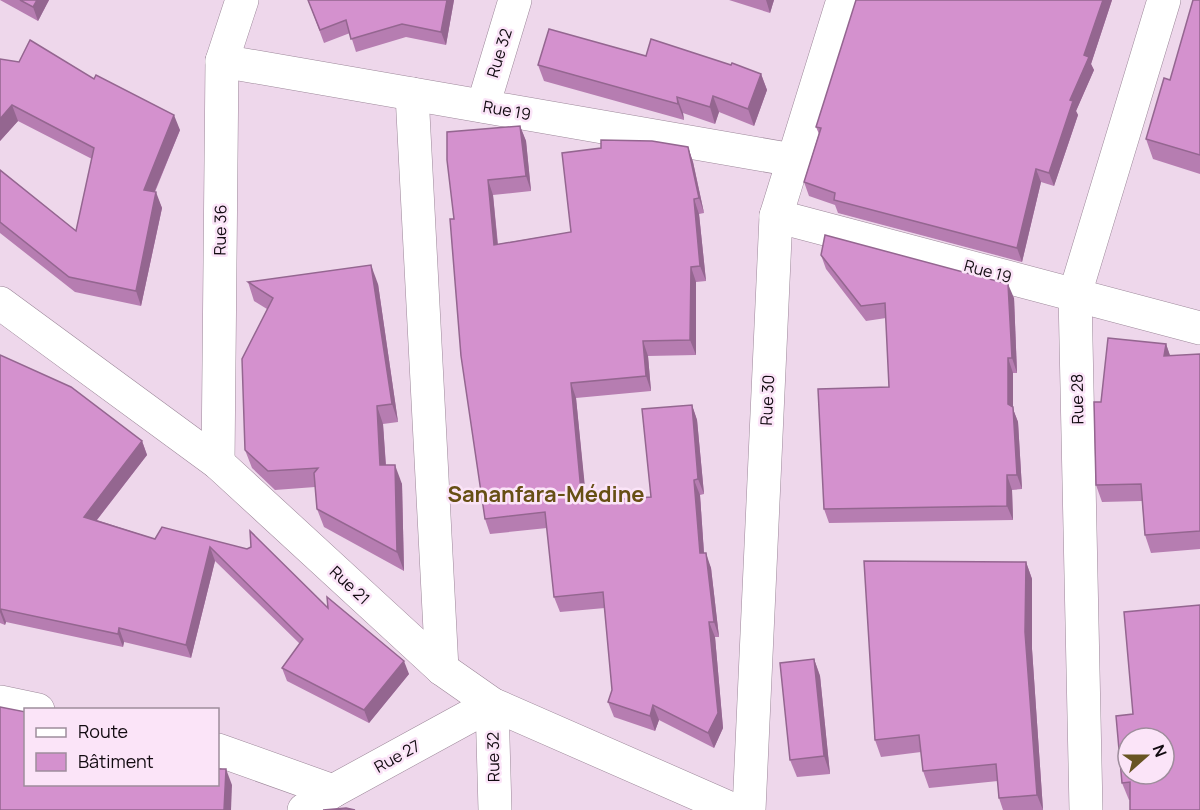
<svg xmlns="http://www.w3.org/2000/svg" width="1200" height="810" font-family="Manrope,sans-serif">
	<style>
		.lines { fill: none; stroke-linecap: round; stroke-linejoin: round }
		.minor-casing { stroke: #9c8799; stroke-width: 34 }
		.minor { stroke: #fff; stroke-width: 33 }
		.wall { fill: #b67db1 }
		.shaded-wall { fill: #946690 }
		.building { fill: #d491ce; stroke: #946690; stroke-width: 1.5; fill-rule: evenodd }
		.labels { text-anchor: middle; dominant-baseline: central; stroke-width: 5; stroke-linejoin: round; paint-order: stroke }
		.street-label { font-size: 16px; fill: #120b11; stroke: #fbe4f8 }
		.district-label { font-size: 22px; font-weight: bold; fill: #664f14; stroke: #fbe4f8 }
	</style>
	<rect width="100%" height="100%" fill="#eed7eb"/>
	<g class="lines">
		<defs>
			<g id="minor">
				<path d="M 222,61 L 793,160"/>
				<path d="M 412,94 L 442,669"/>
				<path d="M 483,106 L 515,0"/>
				<path d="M 776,216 L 1200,328"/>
				<path d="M 0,303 L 218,463 L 442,669 L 492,704 L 734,810"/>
				<path d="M 218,463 L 222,61 L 242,0"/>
				<path d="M 0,702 L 38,710"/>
				<path d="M 218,750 L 333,791"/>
				<path d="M 304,810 L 333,791 L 492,704 L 495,810"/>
				<path d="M 749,810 L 776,216 L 843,0"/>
				<path d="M 1086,810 L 1075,294 L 1164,0"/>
			</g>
		</defs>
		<use href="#minor" class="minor-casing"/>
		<use href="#minor" class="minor"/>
	</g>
	<g class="wall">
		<path d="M 0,0 L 49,0 L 38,21 Z"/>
		<path d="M 308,0 L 454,0 L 446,45 L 406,37 L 356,52 L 350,33 L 324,43 Z"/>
		<path d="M 729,0 L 774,0 L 770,13 Z"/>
		<path d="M 856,0 L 1112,0 L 1091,64 L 1094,70 L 1076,111 L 1078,115 L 1054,186 L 1041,182 L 1022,262 L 838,213 L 835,205 L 809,196 L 804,182 L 819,134 L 816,127 Z"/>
		<path d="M 1200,0 L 1200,174 L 1153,159 L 1146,139 L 1170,80 Z"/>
		<path d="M 646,56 L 731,65 L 761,74 L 767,90 L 754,126 L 719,112 L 715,124 L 683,113 L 684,120 L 544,81 L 538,65 Z"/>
		<path d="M 0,59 L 180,130 L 155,192 L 162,208 L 141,306 L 75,292 L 0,233 L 0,170 L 76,231 L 92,159 L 18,121 L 0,141 Z"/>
		<path d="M 520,126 L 526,141 L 531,191 L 493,195 L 498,244 L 571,232 L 688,147 L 693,162 L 704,213 L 699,214 L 706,281 L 696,282 L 696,355 L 648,356 L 651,391 L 576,398 L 586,502 L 651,497 L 692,405 L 697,420 L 704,494 L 700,495 L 704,553 L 711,568 L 719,637 L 715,637 L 723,728 L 714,748 L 659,720 L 655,731 L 614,717 L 608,702 L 612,690 L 605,608 L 560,612 L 554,597 L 547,528 L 490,534 L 485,519 L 454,219 Z"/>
		<path d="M 821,255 L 1014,298 L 1017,373 L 1013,373 L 1013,409 L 1018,422 L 1022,489 L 1012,490 L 1013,520 L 829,523 L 824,509 L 889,387 L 886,318 L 866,321 L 826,269 Z"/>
		<path d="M 248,282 L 378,284 L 398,422 L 383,424 L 386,465 L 402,484 L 404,571 L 324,527 L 317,509 L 315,487 L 275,490 L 252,468 L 245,450 L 267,309 L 254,301 Z"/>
		<path d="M 1166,344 L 1170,356 L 1200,354 L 1200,549 L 1151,553 L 1145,535 L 1142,501 L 1102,502 L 1096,485 L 1101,402 Z"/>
		<path d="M 0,355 L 142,441 L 147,455 L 97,520 L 155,539 L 247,549 L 328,608 L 409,674 L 369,723 L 287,681 L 282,668 L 300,644 L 215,561 L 191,658 L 124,642 L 123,647 L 6,622 L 5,625 L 0,623 Z"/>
		<path d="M 1026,562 L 1032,579 L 1032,649 L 1043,810 L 1003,810 L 999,798 L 998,781 L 929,788 L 923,771 L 921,752 L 881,757 L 875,740 Z"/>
		<path d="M 814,659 L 820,676 L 830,774 L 797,777 L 790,760 Z"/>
		<path d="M 1133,714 L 1130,800 L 1129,800 L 1122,783 Z"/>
	</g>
	<g class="shaded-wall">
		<path d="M 37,0 L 49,0 L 38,21 L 33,7 Z"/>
		<path d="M 447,0 L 454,0 L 446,45 L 441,32 Z"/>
		<path d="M 766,0 L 774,0 L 770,13 Z"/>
		<path d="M 1103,0 L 1112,0 L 1091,64 L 1094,70 L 1076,111 L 1078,115 L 1054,186 L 1049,173 L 1084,55 Z"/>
		<path d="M 761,74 L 767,90 L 754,126 L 748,109 Z"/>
		<path d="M 713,96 L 719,112 L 715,124 L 710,107 Z"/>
		<path d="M 677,97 L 683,113 L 684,120 L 678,104 Z"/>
		<path d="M 12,105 L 18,121 L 0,141 L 0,119 Z"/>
		<path d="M 174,115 L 180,130 L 149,205 L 144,190 Z"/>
		<path d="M 520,126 L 526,141 L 531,191 L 526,176 Z"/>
		<path d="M 688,147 L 693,162 L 704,213 L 699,198 Z"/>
		<path d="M 1036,169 L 1041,182 L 1022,262 L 1017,248 Z"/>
		<path d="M 488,180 L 493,195 L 499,260 L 494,245 Z"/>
		<path d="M 156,192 L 162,208 L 141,306 L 136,291 Z"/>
		<path d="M 694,199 L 699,214 L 706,281 L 700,266 Z"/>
		<path d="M 371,265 L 378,284 L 398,422 L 392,404 Z"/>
		<path d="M 691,267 L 696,282 L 696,355 L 690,340 Z"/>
		<path d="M 1008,284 L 1014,298 L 1017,373 L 1012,358 Z"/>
		<path d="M 643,341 L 648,356 L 651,391 L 646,376 Z"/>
		<path d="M 1166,344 L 1172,361 L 1164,356 Z"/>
		<path d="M 1008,358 L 1013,373 L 1013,409 L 1018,422 L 1022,489 L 1017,475 L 1008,404 Z"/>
		<path d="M 571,383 L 576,398 L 588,517 L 582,502 Z"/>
		<path d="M 692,405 L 697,420 L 704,494 L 698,479 Z"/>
		<path d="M 377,406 L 383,424 L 387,484 L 380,465 Z"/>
		<path d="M 142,441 L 147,455 L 89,530 L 84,517 Z"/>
		<path d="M 395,465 L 402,484 L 404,571 L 397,552 Z"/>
		<path d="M 1007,475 L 1012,490 L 1013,520 L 1007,506 Z"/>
		<path d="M 694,480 L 700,495 L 705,568 L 700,553 Z"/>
		<path d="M 210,547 L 215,561 L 191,658 L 186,645 Z"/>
		<path d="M 706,553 L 711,568 L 719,637 L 714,622 Z"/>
		<path d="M 1026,562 L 1032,579 L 1032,649 L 1043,810 L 1037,795 L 1025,632 Z"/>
		<path d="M 1,609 L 6,622 L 5,625 L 0,612 Z"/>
		<path d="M 709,622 L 715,637 L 723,728 L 714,748 L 708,733 Z"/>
		<path d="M 119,628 L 124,642 L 123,647 L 118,634 Z"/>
		<path d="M 814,659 L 820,676 L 830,774 L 824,756 Z"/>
		<path d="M 404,661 L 409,674 L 369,723 L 364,710 Z"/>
		<path d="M 653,705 L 659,720 L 655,731 L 650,716 Z"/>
		<path d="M 226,769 L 232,785 L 231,810 L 224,810 Z"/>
	</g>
	<g class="building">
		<path d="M 20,0 L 37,0 L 33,7 Z"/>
		<path d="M 308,0 L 447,0 L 441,32 L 402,24 L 351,39 L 346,20 L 320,30 Z"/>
		<path d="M 856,0 L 1103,0 L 1084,55 L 1089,57 L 1070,100 L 1073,101 L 1049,173 L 1036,169 L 1017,248 L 834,200 L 835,193 L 804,182 L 821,128 L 816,127 Z"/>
		<path d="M 1193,0 L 1200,0 L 1200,155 L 1146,139 L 1164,78 L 1170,80 Z"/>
		<path d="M 549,29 L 646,56 L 651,39 L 731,65 L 732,63 L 761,74 L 748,109 L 713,96 L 710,107 L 677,97 L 678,104 L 538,65 Z"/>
		<path d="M 30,40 L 94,79 L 96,75 L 174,115 L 144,190 L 156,192 L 136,291 L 69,277 L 0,222 L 0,170 L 76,231 L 94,148 L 12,105 L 0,119 L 0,59 L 19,62 Z"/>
		<path d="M 520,126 L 526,176 L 488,180 L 494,245 L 571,232 L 562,153 L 601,148 L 601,140 L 652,141 L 688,147 L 699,198 L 694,199 L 700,266 L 691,267 L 690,340 L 643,341 L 646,376 L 571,383 L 582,502 L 651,497 L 642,409 L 692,405 L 698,479 L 694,480 L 700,553 L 706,553 L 714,622 L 709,622 L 718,713 L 708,733 L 653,705 L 650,716 L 608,702 L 612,690 L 603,592 L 554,597 L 545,512 L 485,519 L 461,356 L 450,219 L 454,219 L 447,160 L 447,132 Z"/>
		<path d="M 825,235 L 1008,284 L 1012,358 L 1008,358 L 1008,404 L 1013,407 L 1017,475 L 1007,475 L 1007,506 L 824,509 L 818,389 L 889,387 L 885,303 L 861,306 L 821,255 Z"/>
		<path d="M 371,265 L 392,404 L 377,406 L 380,465 L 395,465 L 397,552 L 317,509 L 314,473 L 318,468 L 268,471 L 245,450 L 242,359 L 273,298 L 248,282 Z"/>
		<path d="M 1108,338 L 1166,344 L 1164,356 L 1200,354 L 1200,531 L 1145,535 L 1141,484 L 1096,485 L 1094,402 L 1101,402 Z"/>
		<path d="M 0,355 L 71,387 L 142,441 L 84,517 L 155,539 L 162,527 L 247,549 L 251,547 L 250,531 L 328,608 L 327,597 L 404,661 L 364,710 L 282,668 L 303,639 L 210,547 L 186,645 L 119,628 L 118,634 L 1,609 L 0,612 Z"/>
		<path d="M 864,561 L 1026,562 L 1025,632 L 1037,795 L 999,798 L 996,764 L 923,771 L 919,735 L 875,740 Z"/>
		<path d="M 1200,605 L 1200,810 L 1130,810 L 1130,782 L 1122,783 L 1116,716 L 1133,714 L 1124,612 ZM 1128,738 L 1164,738 L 1164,774 L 1128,774 Z"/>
		<path d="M 814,659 L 824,756 L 790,760 L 780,663 Z"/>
		<path d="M 0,707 L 26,712 L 26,784 L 218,784 L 218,769 L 226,769 L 224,810 L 0,810 Z"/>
		<path d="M 346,808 L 355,810 L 323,810 Z"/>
	</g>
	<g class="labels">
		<g class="street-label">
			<text transform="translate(499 53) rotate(-73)">Rue 32</text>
			<text transform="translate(507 110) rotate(10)">Rue 19</text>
			<text transform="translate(220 230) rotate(-89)">Rue 36</text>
			<text transform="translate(988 271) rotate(15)">Rue 19</text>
			<text transform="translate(1077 399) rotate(-91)">Rue 28</text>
			<text transform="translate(767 400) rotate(-87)">Rue 30</text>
			<text transform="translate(350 585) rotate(43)">Rue 21</text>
			<text transform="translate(397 756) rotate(-29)">Rue 27</text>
			<text transform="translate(493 757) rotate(-91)">Rue 32</text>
		</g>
		<g class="district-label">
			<text x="546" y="494">Sananfara-Médine</text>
		</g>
	</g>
	<rect x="24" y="708" width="195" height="78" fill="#fbe4f8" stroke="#9e8d9c" stroke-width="1.5"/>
	<rect x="36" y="728" width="30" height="9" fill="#ffffff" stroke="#9e8d9c" stroke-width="1.5"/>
	<text x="78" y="738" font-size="18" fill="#120b11">Route</text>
	<rect x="36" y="753" width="30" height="18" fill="#d491ce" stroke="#9e8d9c" stroke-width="1.5"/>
	<text x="78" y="768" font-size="18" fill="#120b11">Bâtiment</text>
	<g transform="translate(1146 756) rotate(69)"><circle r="28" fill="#fbe4f8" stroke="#9e8d9c" stroke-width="1.5"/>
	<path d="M0-4.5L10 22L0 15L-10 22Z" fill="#685423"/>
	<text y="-9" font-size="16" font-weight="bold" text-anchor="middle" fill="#120b11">N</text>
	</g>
</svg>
